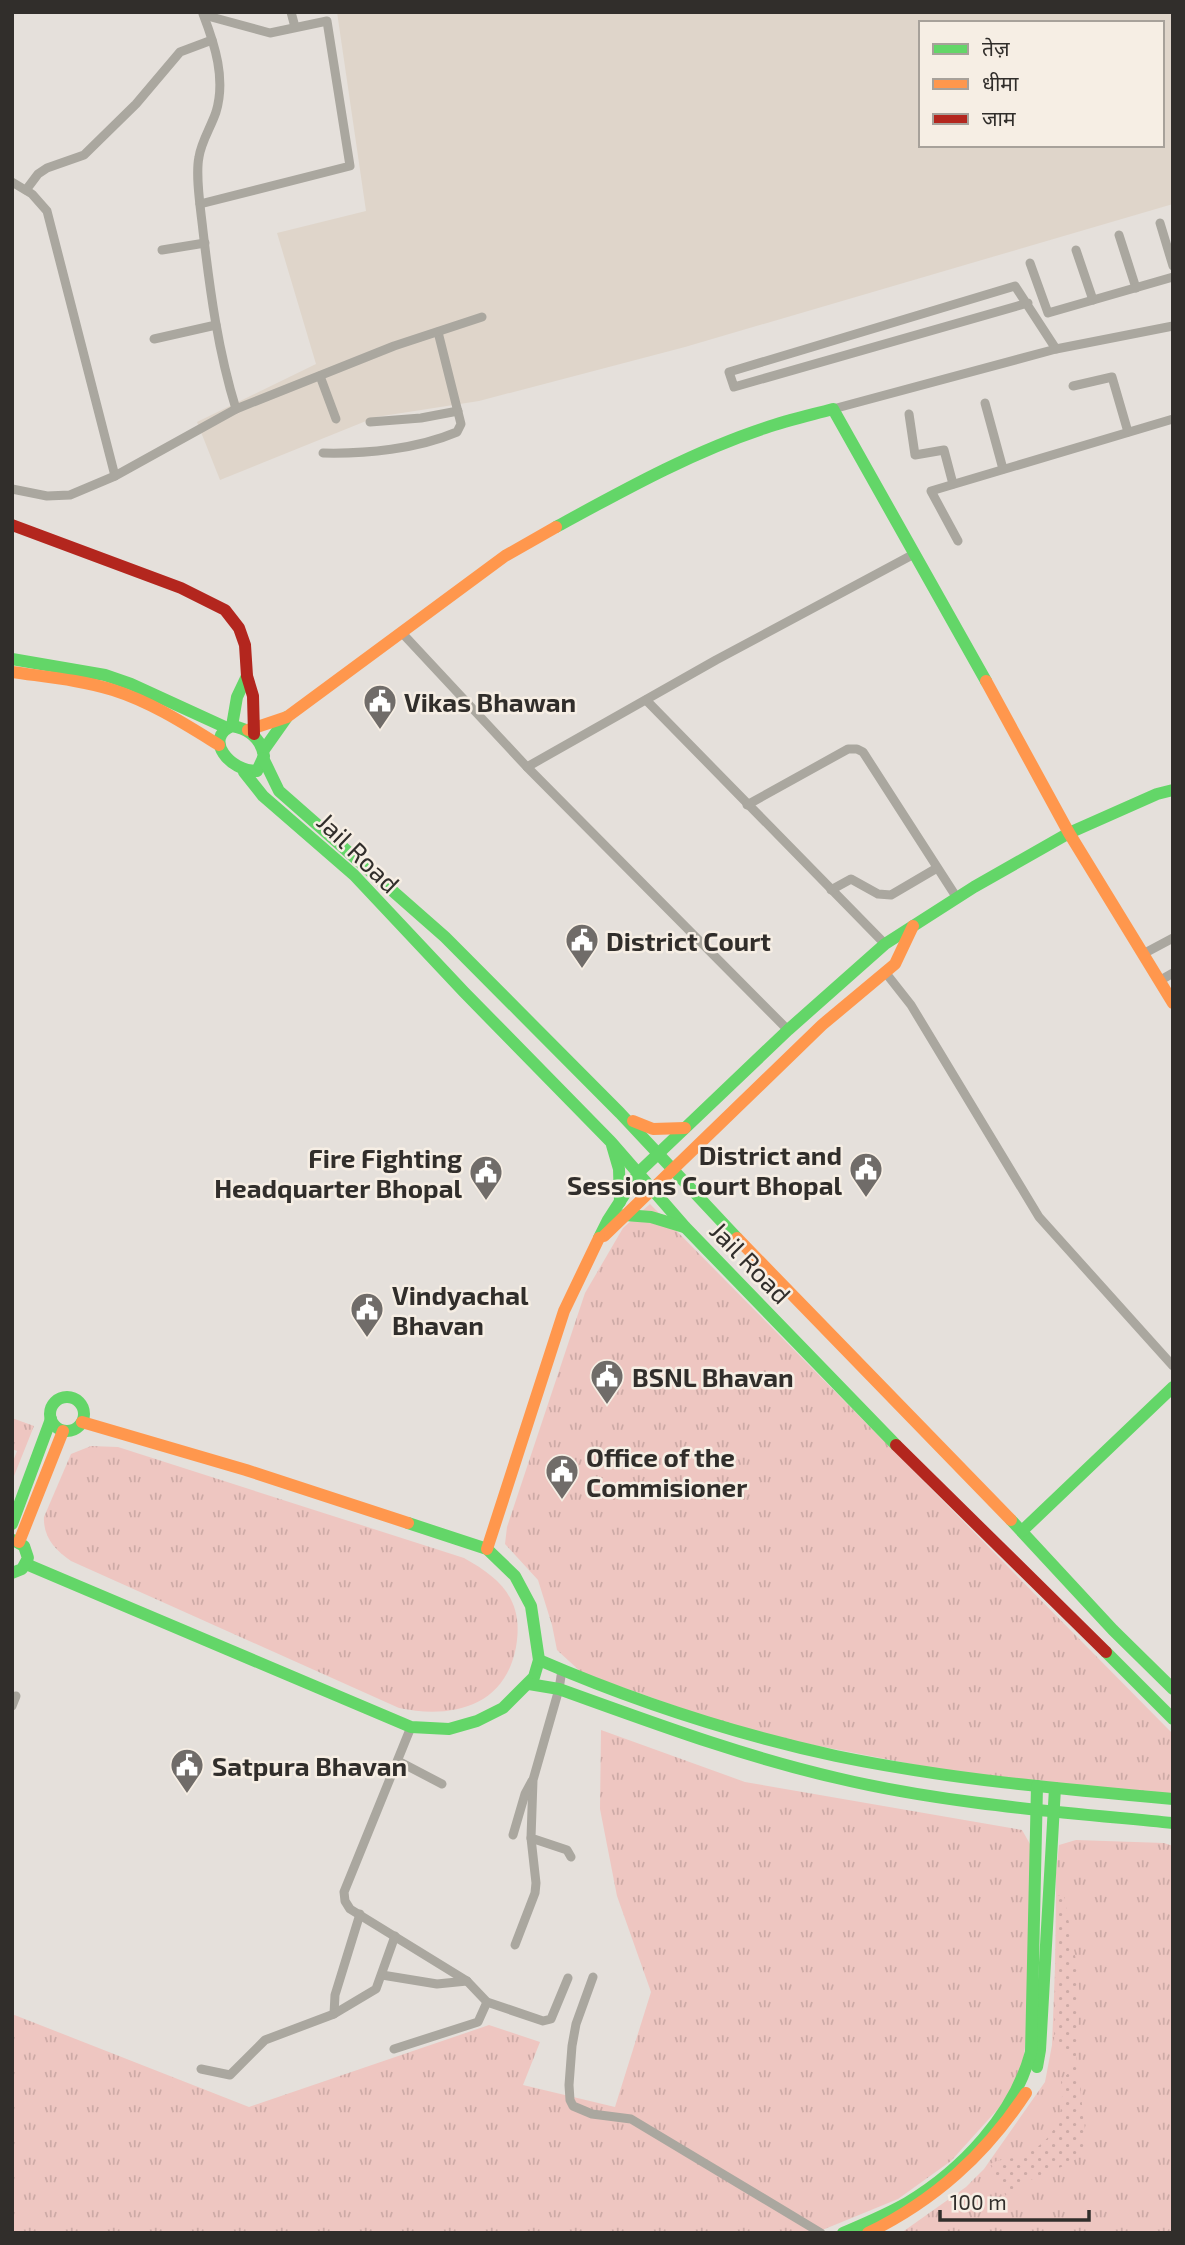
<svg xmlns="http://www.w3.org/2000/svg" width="1185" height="2245" font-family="'Exo 2','Noto Sans Devanagari',sans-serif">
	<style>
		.built { fill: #dfd5ca; fill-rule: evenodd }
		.grass { fill: url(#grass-tufts) }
		.garden { fill: url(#garden-dots) }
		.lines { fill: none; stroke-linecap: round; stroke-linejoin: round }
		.street { stroke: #aaa79f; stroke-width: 9 }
		.fast { stroke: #63d668; stroke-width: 12 }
		.slow { stroke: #ff974d; stroke-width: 12 }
		.jam { stroke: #b3261e; stroke-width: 12 }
		.labels { text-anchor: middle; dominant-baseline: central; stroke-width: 5; stroke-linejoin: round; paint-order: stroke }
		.poi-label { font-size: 26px; font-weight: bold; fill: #312e2b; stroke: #f6eee4; text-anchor: start }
		.street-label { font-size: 26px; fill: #312e2b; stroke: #f6eee4 }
	</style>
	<defs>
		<pattern id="grass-tufts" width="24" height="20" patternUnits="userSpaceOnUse" patternTransform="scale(1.75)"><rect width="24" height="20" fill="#eec6c1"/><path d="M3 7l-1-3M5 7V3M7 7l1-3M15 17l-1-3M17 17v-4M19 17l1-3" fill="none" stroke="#cdaaa6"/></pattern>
		<pattern id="garden-dots" width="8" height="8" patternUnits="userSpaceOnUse" patternTransform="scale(1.75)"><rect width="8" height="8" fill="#eec6c1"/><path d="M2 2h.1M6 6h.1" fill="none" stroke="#cdaaa6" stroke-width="1.8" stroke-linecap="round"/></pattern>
	</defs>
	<rect width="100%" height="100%" fill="#e5e0db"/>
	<path class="built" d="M 337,12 L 1173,12 L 1173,204 L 685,347 L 479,401 L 376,417 L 220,480 L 197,422 L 316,364 L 277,233 L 366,211 ZM 921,23 L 1162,23 L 1162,145 L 921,145 Z"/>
	<g class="grass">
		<path d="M 650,1204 L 1173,1734 L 1173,1796 L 1009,1783 L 752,1733 L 582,1673 L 557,1650 L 552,1625 L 538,1580 L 505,1544 L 507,1527 L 585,1293 L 623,1228 Z"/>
		<path d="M 12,1418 L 34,1426 L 12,1481 L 12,1464 L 17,1451 L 12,1449 Z"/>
		<path d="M 91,1446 L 118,1447 L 464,1558 C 502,1579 524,1601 516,1647 C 505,1707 451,1719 399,1708 L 71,1561 C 55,1550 43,1537 44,1517 L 71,1454 Z"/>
		<path d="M 601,1730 L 745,1782 L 1022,1830 L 1034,1851 L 1029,2015 L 1023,2063 L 1006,2100 L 951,2161 L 898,2199 L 815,2233 L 12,2233 L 12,2014 L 249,2107 L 489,2025 L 540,2042 L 523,2085 L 615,2107 L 651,1992 L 617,1896 L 600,1809 Z"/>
		<path d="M 1076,1840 L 1164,1843 L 1173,1846 L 1173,2233 L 901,2233 L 966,2187 L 984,2169 L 1045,2082 L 1052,2045 L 1056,1944 L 1056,1873 L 1059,1845 Z"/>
	</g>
	<path class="garden" d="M 1056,1895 L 1064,1896 L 1077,1966 L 1080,1998 L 1076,2053 L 1087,2147 C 1080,2164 1046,2171 1029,2181 C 1022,2186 1015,2194 1008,2200 L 990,2164 C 998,2159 1007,2160 1016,2157 C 1053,2146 1066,2117 1061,2081 L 1077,2063 L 1054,2045 Z"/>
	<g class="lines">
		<g class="street">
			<path d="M 291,12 L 295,27"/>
			<path d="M 203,14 C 215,45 226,79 216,112 C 211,127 201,142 199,157 C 195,176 201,211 203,231 C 210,291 218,351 236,409"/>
			<path d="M 12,182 L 32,194 L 47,211 L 115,476"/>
			<path d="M 26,190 L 38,174 L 47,168 L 84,155 L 136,104 L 180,52 L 212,40"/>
			<path d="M 200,204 L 350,166 L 327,21 L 270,33 L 204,15"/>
			<path d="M 1160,223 L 1173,266"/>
			<path d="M 1119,235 L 1136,288"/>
			<path d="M 162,250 L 205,243"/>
			<path d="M 1076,250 L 1093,300"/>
			<path d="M 1030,263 L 1048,313 L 1173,277"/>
			<path d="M 1028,303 L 734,387 L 729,372 L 1015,286 L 1056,349"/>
			<path d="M 154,339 L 216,325"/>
			<path d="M 320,376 L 336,419"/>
			<path d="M 1073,386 L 1112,377 L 1128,432"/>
			<path d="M 985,403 L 1003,469"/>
			<path d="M 833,409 L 1056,349 L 1173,326"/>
			<path d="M 909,414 L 915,455 L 944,450 L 953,484"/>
			<path d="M 370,422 L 421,418 L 458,411"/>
			<path d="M 323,453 C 366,454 417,449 457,432 L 461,424 L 438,332"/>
			<path d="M 12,489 L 47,496 L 70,495 L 115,476 L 236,409 L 394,346 L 482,317"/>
			<path d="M 958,541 L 931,491 L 1173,419"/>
			<path d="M 403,634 L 527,767 L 788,1030"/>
			<path d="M 646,700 L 885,944"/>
			<path d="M 527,767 L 716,660 L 914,554"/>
			<path d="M 747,805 L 848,749 L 857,749 L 863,752 L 957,898"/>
			<path d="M 831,890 L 851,879 L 878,894 L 891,895 L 937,868"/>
			<path d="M 1143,954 L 1173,938"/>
			<path d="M 885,972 L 911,1005 L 1039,1217 L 1173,1366"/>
			<path d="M 1159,981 L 1173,973"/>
			<path d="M 562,1670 L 559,1689 L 533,1780 L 531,1838 L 567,1850 L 571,1857"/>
			<path d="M 12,1706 L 16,1696"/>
			<path d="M 411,1727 L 344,1892 L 345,1901 L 350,1909 L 467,1981 L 487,2002 L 543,2021 L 551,2019 L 568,1978"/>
			<path d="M 398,1761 L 442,1784"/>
			<path d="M 513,1835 L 525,1794 L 532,1781"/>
			<path d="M 515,1945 L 535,1893 L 536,1883 L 531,1838"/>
			<path d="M 382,1975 L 437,1984 L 467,1981"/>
			<path d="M 593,1977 L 576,2024 L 572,2046 L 569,2085 L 570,2100 L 573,2106 L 592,2114 L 631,2119 L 821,2233"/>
			<path d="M 334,2014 L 335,1995 L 360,1914"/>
			<path d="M 394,2049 L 478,2022 L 487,2002"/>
			<path d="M 201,2069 L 230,2075 L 265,2040 L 334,2014 L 376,1989 L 395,1936"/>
		</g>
		<g class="fast">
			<path d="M 556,527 C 624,490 692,452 765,428 C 788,420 811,415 833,409 L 986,681"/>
			<path d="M 12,659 L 105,675 L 131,684 L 227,728"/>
			<path d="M 232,726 C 249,729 261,738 264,756 L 257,771 C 230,772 203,738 232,726 Z"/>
			<path d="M 232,726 L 237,697 L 247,676"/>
			<path d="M 263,751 L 287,717"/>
			<path d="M 263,758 L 279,791 L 445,937 L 620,1113 L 737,1238"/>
			<path d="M 244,772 L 263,796 L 354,875 L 464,992 L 611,1142 L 685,1227 L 896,1445"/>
			<path d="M 612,1145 L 619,1169 L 620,1202"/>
			<path d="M 625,1215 L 651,1217 L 684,1227"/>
			<path d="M 599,1238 L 608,1220 L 639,1172 L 788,1030 L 885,944 L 974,887 L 1069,833 L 1157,794 L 1173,790"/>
			<circle cx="67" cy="1414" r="17"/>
			<path d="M 1011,1520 L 1113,1630 L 1173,1689"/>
			<path d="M 12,1524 L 51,1419"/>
			<path d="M 1022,1531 L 1173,1387"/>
			<path d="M 26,1564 L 411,1727 L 449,1729 L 477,1721 L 503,1708 L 534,1677 L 539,1660 L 531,1606 L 515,1576 L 487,1549 L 408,1523"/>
			<path d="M 12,1573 L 22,1569 L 28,1558 L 24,1546 L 13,1540"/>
			<path d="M 1106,1652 L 1173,1719"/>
			<path d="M 539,1660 C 634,1701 735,1734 836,1756 C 947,1779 1060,1789 1173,1799"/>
			<path d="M 529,1684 L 559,1689 C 651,1722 741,1756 837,1778 C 945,1804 1062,1812 1173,1823"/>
			<path d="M 1037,2067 L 1040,2050 L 1055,1788"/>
			<path d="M 843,2233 C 864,2224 886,2215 907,2203 C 962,2170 1014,2115 1031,2052 L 1037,1786"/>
		</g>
		<g class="slow">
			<path d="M 12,672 C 46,677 81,680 113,690 C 151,702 185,724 219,745"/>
			<path d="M 986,681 L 1069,833 L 1173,1003"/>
			<path d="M 248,730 L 287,717 L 505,556 L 556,527"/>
			<path d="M 633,1121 L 653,1129 L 685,1128"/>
			<path d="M 604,1236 L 822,1025 L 895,964 L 913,926"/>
			<path d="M 737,1238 L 1011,1520"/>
			<path d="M 82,1422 L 246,1470 L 408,1523"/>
			<path d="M 19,1542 L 63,1431"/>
			<path d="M 487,1549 L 564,1311 L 599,1238"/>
			<path d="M 868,2233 C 935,2200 985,2155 1026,2093"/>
		</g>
		<g class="jam">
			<path d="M 12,525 L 181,588 L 225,610 L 239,628 L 245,645 L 247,676 L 253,696 L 254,734"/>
			<path d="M 896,1445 L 1106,1652"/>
		</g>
	</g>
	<defs>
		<symbol id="civic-pin" viewBox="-11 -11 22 30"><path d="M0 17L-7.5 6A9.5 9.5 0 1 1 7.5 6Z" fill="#706c69" stroke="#f6eee4"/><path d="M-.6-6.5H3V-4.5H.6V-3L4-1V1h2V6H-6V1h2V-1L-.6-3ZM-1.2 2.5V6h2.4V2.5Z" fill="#fff"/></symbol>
	</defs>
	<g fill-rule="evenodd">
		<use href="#civic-pin" x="361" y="682" width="38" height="52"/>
		<use href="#civic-pin" x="563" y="921" width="38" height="52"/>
		<use href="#civic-pin" x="847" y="1150" width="38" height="52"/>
		<use href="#civic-pin" x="467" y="1153" width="38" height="52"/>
		<use href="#civic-pin" x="348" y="1290" width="38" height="52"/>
		<use href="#civic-pin" x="588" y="1357" width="38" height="52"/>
		<use href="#civic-pin" x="543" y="1452" width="38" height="52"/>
		<use href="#civic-pin" x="168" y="1746" width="38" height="52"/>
	</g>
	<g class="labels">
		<g class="poi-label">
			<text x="404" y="701">Vikas Bhawan</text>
			<text x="606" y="940">District Court</text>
			<text x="842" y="1154" text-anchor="end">District and<tspan x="842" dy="30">Sessions Court Bhopal</tspan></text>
			<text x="462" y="1157" text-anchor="end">Fire Fighting<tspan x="462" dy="30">Headquarter Bhopal</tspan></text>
			<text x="392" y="1294">Vindyachal<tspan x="392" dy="30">Bhavan</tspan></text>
			<text x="632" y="1376">BSNL Bhavan</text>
			<text x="586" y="1456">Office of the<tspan x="586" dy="30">Commisioner</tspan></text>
			<text x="212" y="1765">Satpura Bhavan</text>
		</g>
		<g class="street-label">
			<text transform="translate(359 852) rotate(44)">Jail Road</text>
			<text transform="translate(751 1262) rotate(46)">Jail Road</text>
		</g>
	</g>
	<rect width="1185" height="2245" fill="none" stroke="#312e2b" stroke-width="28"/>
	<rect x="919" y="21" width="245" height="126" fill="#f6eee4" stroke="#a7a19a" stroke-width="2"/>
	<rect x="933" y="44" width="35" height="10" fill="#63d668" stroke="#a7a19a" stroke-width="2"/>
	<text x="982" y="56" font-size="21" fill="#312e2b">तेज़</text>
	<rect x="933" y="79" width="35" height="10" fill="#ff974d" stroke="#a7a19a" stroke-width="2"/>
	<text x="982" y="91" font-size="21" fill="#312e2b">धीमा</text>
	<rect x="933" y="114" width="35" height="10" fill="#b3261e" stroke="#a7a19a" stroke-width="2"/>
	<text x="982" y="126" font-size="21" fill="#312e2b">जाम</text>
	<path d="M940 2210v10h149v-10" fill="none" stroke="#312e2b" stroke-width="3.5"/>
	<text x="950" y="2210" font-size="21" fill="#312e2b" stroke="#f6eee4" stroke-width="5" paint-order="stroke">100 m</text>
</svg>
